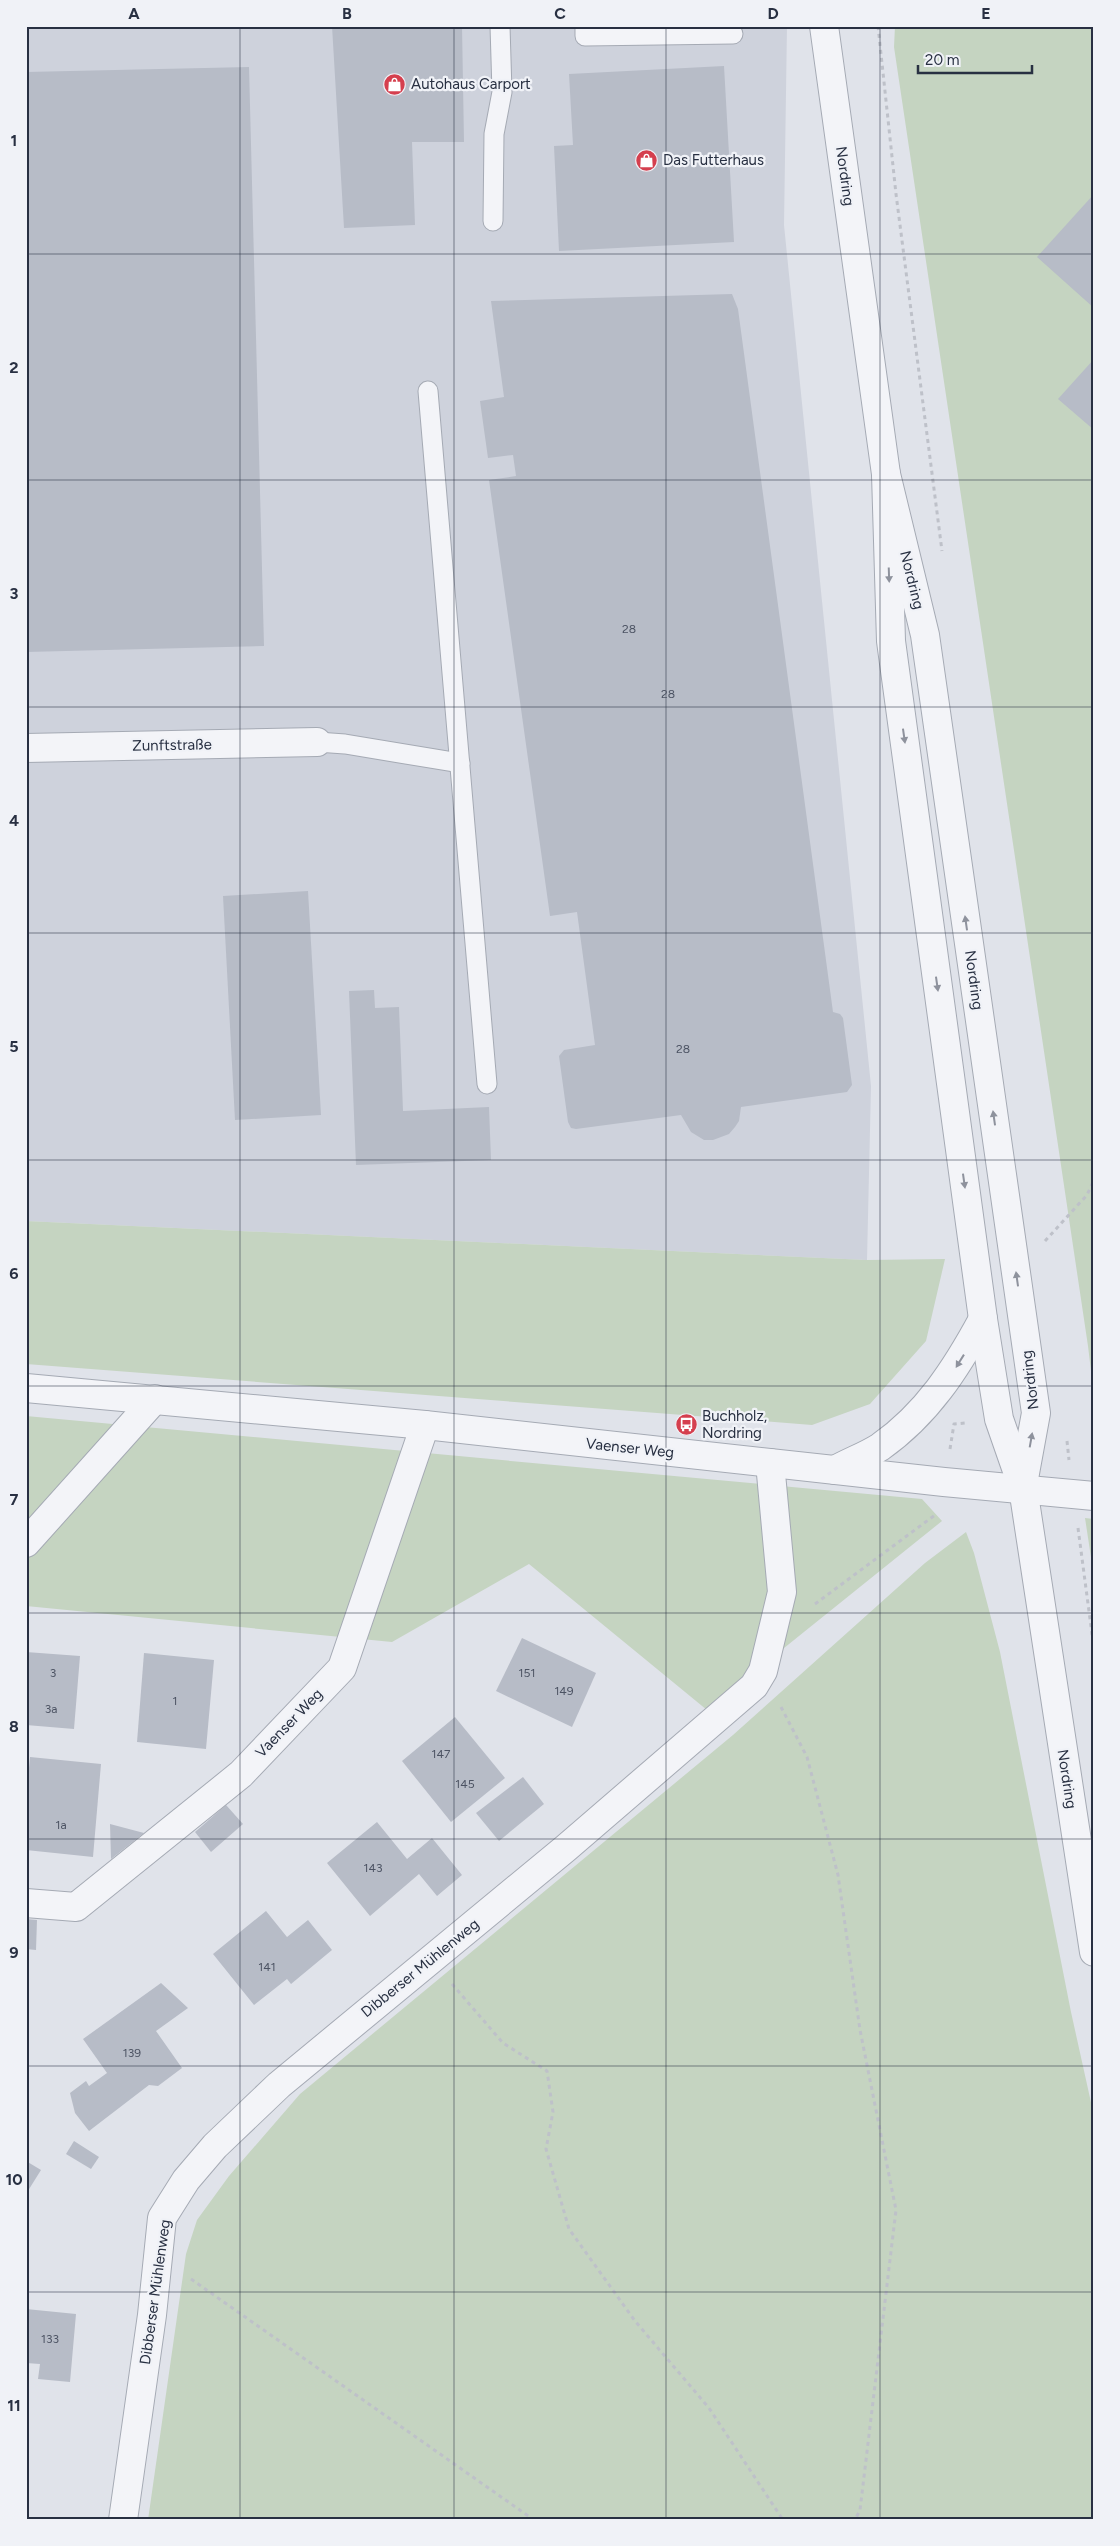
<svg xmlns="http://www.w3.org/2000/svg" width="1120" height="2546" font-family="Figtree,sans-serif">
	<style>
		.built { fill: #ced2dc }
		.green { fill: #c5d4c1 }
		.building { fill: #b7bcc7 }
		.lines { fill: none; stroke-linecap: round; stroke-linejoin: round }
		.service-casing { stroke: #a5aab4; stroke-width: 21 }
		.minor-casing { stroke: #a5aab4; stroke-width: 30 }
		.tertiary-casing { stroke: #a5aab4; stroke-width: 30 }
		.path { stroke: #bec1c9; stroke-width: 3; stroke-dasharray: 4 4; stroke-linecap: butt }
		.service { stroke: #f3f4f8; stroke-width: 19 }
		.minor { stroke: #f3f4f8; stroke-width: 28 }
		.tertiary { stroke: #f3f4f8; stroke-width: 28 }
		.oneway { fill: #8e929d }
		.grid { fill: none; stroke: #283042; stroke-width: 1; stroke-opacity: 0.55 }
		.labels { text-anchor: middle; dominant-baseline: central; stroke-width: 4.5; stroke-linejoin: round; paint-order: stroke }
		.number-label { font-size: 12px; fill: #4c5363 }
		.poi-label { font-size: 15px; fill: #283042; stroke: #f0f2f7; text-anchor: start }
		.street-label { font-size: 15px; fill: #283042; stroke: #f0f2f7 }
		.neatline { fill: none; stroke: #283042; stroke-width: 2 }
		.grid-label { font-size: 16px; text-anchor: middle; font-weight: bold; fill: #283042 }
	</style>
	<rect width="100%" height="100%" fill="#e0e3ea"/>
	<path class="built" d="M 26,26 L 787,26 L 784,225 L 871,1086 L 867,1260 L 26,1221 Z"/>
	<g class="green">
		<path d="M 895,26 L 1094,26 L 1094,1396 L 1088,1346 L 894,47 Z"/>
		<path d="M 26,1221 L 867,1260 L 945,1259 L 926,1341 L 870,1404 L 812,1425 L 26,1364 Z"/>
		<path d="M 26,1416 L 922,1499 L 942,1521 L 707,1710 L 529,1564 L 392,1642 L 26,1606 Z"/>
		<path d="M 1085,1518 L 1094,1519 L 1094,1577 Z"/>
		<path d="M 966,1532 L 974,1553 L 1000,1652 L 1071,2012 L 1094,2116 L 1094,2520 L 148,2520 L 186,2254 L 197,2220 L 229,2176 L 300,2094 L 733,1735 L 925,1563 Z"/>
	</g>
	<g class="building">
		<path d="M 332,26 L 462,26 L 464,142 L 412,142 L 415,225 L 344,228 Z"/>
		<path d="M 724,66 L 734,242 L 559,251 L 554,146 L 573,145 L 569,74 Z"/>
		<path d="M 249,67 L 264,646 L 26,652 L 26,72 Z"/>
		<path d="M 1094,194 L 1094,308 L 1037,257 Z"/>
		<path d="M 732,294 L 738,309 L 833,1012 L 840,1014 L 843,1018 L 852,1085 L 847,1092 L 741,1107 L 739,1121 L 735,1127 L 729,1134 L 713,1140 L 704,1140 L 691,1132 L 681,1115 L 576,1129 L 571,1128 L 568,1122 L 559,1056 L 564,1050 L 595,1045 L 577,912 L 550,916 L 489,480 L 516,476 L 513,455 L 488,458 L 480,401 L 504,397 L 491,301 Z"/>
		<path d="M 1094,359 L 1094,430 L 1058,399 Z"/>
		<path d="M 308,891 L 321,1115 L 235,1120 L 223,896 Z"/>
		<path d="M 374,990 L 375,1008 L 399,1007 L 403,1111 L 489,1107 L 491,1160 L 356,1165 L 349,991 Z"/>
		<path d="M 522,1638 L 596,1673 L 572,1727 L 496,1691 Z"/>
		<path d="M 26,1652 L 80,1656 L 74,1729 L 26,1725 Z"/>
		<path d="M 144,1653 L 214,1660 L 206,1749 L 137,1742 Z"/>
		<path d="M 455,1717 L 505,1778 L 451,1822 L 402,1761 Z"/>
		<path d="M 30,1757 L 101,1764 L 93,1857 L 26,1850 L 26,1801 Z"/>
		<path d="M 523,1777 L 544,1804 L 499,1841 L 476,1813 Z"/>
		<path d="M 226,1805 L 243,1824 L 211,1852 L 195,1832 Z"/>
		<path d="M 377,1822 L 407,1859 L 432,1838 L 462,1875 L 437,1896 L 419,1874 L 370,1916 L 327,1863 Z"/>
		<path d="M 110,1824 L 144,1833 L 111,1859 Z"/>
		<path d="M 266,1911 L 287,1937 L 308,1920 L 332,1950 L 291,1984 L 287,1979 L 254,2005 L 213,1954 Z"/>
		<path d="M 26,1919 L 37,1920 L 36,1950 L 26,1949 Z"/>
		<path d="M 161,1983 L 188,2008 L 156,2031 L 182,2068 L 158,2086 L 149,2085 L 89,2131 L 75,2113 L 70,2093 L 86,2081 L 89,2086 L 107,2073 L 83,2039 Z"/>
		<path d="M 74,2141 L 99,2157 L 91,2169 L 66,2154 Z"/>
		<path d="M 26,2161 L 41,2170 L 26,2194 Z"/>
		<path d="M 26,2309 L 76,2314 L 70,2382 L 38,2379 L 40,2364 L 26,2363 Z"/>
	</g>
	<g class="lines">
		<defs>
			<g id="service">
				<path d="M 585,26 L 585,36 L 733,34"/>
				<path d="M 493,221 L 494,134 L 502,92 L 500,26"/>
				<path d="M 428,391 L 487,1084"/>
				<path d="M 317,742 L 345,744 L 460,763"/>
			</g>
			<g id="minor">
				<path d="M 26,748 L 317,742"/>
				<path d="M 26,1388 L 425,1425 L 944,1482 L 1094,1496"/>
				<path d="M 835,1470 C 849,1462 866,1456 880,1447 C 927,1414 956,1369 983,1319"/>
				<path d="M 26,1543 L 155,1399"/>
				<path d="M 26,1903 L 76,1907 L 241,1774 L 342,1668 L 425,1425"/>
				<path d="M 123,2520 L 152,2315 L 162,2218 L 186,2180 L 215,2146 L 279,2085 L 566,1848 L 754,1686 L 763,1671 L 782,1592 L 770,1463"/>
			</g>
			<g id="tertiary">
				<path d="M 824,26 L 886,474 L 925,635 L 1036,1413 L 1023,1484"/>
				<path d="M 886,474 L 891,641 L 983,1319 L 999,1419 L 1023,1488 L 1094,1952"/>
			</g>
		</defs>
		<use href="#service" class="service-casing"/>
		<use href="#minor" class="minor-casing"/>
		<use href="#tertiary" class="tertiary-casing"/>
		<g class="path">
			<path d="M 878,26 L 896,194 L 942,551"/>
			<path d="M 1045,1241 L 1087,1195 L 1094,1180"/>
			<path d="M 1067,1441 L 1069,1460"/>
			<path d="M 950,1449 L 954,1424 L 965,1423"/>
			<path d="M 1078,1528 L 1094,1649"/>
			<path d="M 815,1604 L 935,1515"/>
			<path d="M 781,1707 L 807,1757 L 838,1875 L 860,2030 L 896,2210 L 860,2510 L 855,2520"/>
			<path d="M 452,1984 L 503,2043 L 547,2071 L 553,2112 L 546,2149 L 569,2229 L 635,2321 L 709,2408 L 783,2520"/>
			<path d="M 191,2279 L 534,2520"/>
		</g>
		<use href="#service" class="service"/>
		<use href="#minor" class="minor"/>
		<use href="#tertiary" class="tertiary"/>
	</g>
	<defs><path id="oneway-solid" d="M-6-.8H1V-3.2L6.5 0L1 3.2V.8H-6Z" transform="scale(1.25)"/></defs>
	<g class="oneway">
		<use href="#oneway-solid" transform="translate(889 575) rotate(88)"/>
		<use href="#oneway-solid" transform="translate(904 736) rotate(82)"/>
		<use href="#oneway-solid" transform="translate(966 923) rotate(-98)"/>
		<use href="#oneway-solid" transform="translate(937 984) rotate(82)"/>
		<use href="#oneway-solid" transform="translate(994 1118) rotate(-98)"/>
		<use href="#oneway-solid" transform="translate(964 1181) rotate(82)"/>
		<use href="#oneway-solid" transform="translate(1017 1279) rotate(-98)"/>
		<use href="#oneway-solid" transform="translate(960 1361) rotate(122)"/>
		<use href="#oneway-solid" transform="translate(1031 1440) rotate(-80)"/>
	</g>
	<path class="grid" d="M 240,26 L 240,2520M 454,26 L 454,2520M 666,26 L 666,2520M 880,26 L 880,2520M 26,254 L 1094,254M 26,480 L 1094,480M 26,707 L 1094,707M 26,933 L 1094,933M 26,1160 L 1094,1160M 26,1386 L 1094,1386M 26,1613 L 1094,1613M 26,1839 L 1094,1839M 26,2066 L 1094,2066M 26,2292 L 1094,2292"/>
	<defs>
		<symbol id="shop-disc" viewBox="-11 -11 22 22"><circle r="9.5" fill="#d53f4e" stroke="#f0f2f7"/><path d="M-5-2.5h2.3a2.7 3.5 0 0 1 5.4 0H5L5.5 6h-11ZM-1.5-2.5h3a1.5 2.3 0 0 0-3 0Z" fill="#fff"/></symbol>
		<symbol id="bus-disc" viewBox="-11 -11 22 22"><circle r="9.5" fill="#d53f4e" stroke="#f0f2f7"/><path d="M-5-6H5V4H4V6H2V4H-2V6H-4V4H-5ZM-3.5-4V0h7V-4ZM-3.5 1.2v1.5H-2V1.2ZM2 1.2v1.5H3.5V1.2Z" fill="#fff"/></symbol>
	</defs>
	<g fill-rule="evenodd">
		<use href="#shop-disc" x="382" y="72" width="25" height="25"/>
		<use href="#shop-disc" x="634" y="148" width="25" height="25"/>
		<use href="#bus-disc" x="674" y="1412" width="25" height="25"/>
	</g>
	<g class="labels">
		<g class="number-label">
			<text x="629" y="629">28</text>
			<text x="668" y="694">28</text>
			<text x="683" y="1049">28</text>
			<text x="53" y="1673">3</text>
			<text x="527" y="1673">151</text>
			<text x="564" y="1691">149</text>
			<text x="175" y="1701">1</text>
			<text x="51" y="1709">3a</text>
			<text x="441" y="1754">147</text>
			<text x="465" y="1784">145</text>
			<text x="61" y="1825">1a</text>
			<text x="373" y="1868">143</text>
			<text x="267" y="1967">141</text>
			<text x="132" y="2053">139</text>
			<text x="50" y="2339">133</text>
		</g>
		<g class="poi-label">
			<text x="411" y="84">Autohaus Carport</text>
			<text x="663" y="160">Das Futterhaus</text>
			<text x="702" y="1416">Buchholz,<tspan x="702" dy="17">Nordring</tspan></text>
		</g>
		<g class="street-label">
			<text transform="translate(845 176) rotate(82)">Nordring</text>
			<text transform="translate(912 580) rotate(76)">Nordring</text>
			<text transform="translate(172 745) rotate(-1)">Zunftstraße</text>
			<text transform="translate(974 980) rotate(82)">Nordring</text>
			<text transform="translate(1030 1380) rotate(-97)">Nordring</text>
			<text transform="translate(630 1448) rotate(6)">Vaenser Weg</text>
			<text transform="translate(289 1723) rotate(-46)">Vaenser Weg</text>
			<text transform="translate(1067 1779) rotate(81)">Nordring</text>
			<text transform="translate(420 1968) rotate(-39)">Dibberser Mühlenweg</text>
			<text transform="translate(155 2292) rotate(-82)">Dibberser Mühlenweg</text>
		</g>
	</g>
	<rect width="1120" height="2546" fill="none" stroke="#f0f2f7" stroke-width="55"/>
	<path d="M918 65v8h114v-8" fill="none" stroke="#283042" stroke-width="2.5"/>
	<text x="925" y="65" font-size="15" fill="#283042" stroke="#f0f2f7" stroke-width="4" paint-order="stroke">20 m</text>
	<rect x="28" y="28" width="1064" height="2490" class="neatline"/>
	<g class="grid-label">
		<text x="134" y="19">A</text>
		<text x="347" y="19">B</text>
		<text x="560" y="19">C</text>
		<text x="773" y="19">D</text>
		<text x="986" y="19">E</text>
		<text x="14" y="146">1</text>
		<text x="14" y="373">2</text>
		<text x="14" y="599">3</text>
		<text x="14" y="826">4</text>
		<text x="14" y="1052">5</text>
		<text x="14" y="1279">6</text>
		<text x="14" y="1505">7</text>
		<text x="14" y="1732">8</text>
		<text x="14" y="1958">9</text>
		<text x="14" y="2185">10</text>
		<text x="14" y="2411">11</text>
	</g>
</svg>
